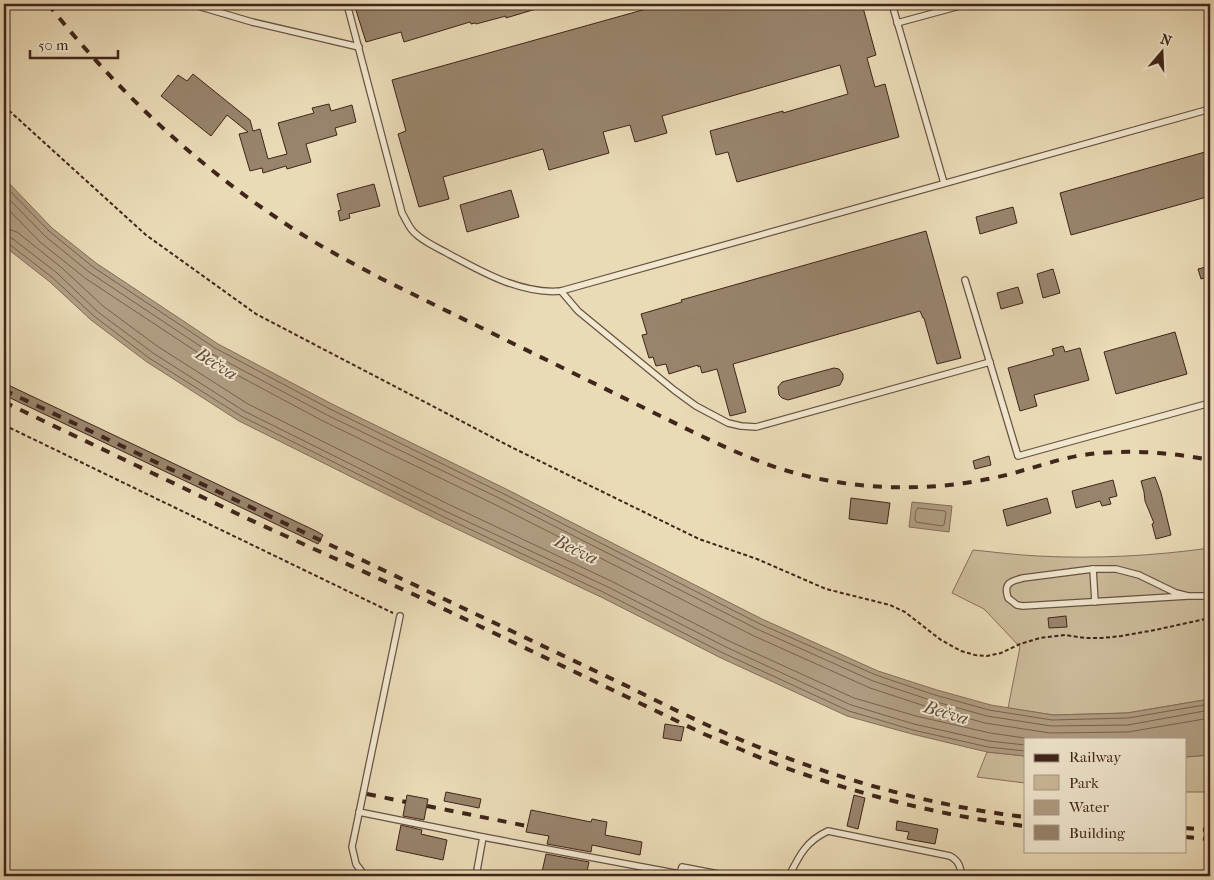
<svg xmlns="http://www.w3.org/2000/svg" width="1214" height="880" font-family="'IM FELL French Canon',serif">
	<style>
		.green { fill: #cdbc9c; stroke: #86705c }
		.water { fill: #b09d82; stroke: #836d59 }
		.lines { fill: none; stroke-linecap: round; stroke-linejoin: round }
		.shore { stroke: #78614e; stroke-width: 1 }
		.building { fill: #98846c; stroke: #40251b }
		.lane-casing { stroke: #6a5242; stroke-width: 8 }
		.path { stroke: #40251b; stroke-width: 2; stroke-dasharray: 4 2.5; stroke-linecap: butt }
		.lane { stroke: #f1e8d0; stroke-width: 5.5 }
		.rail { stroke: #40251b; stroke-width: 4; stroke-dasharray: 9 9; stroke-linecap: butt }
		.labels { text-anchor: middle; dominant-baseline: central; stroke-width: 4; stroke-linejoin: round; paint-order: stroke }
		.water-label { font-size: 18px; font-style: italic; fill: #62493a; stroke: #f1e8d0 }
	</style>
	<rect width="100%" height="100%" fill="#eadbb7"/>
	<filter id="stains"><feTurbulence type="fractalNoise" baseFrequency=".004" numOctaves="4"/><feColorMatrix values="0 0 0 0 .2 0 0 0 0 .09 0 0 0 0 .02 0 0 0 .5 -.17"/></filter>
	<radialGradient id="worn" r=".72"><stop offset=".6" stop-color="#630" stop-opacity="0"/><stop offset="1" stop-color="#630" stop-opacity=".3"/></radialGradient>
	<g class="green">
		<path d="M 1210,548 L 1210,699 L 1127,713 L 1053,715 L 1008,708 L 1020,647 L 984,609 L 952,593 L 973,550 C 994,552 1016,555 1038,556 C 1095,559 1153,556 1210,548 Z"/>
		<path d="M 987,752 L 1025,756 L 1025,783 L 977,777 Z"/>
		<path d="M 1210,755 L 1210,792 L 1185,792 L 1185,757 Z"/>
	</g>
	<g class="water">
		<path d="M 4,178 L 52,228 L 96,263 L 218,344 L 332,404 L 506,489 L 762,619 L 878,671 L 937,690 L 991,705 L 1053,715 L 1127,713 L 1210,699 L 1210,755 L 1185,757 L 1185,739 L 1025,739 L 1025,756 L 987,752 L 912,734 L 847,716 L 721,658 L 603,598 L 440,521 L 239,421 L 147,362 L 91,320 L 50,282 L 4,246 Z"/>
		<path d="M 912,502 L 952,506 L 949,532 L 909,527 Z"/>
	</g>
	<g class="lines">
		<g class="shore">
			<path d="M 4,185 L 49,231 L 93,267 L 215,348 L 330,409 L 504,494 L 760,624 L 876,675 L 935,695 L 989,710 L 1052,720 L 1128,718 L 1210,704"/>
			<path d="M 4,194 L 45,236 L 89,272 L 212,354 L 327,415 L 501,499 L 757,629 L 873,681 L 933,701 L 987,716 L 1051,726 L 1128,725 L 1210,710"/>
			<path d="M 4,205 L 40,242 L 85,278 L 209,360 L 323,421 L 498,506 L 754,636 L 870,688 L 931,708 L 985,723 L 1050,733 L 1128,732 L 1210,718"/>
			<path d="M 4,229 L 11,230 L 17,232 L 62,268 L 103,306 L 157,346 L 248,404 L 448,504 L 611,581 L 729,641 L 854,698 L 916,716 L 990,733 L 1032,739"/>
			<path d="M 4,236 L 9,237 L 13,239 L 57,273 L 98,312 L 153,353 L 244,411 L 445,511 L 608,587 L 726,647 L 851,705 L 914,724 L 989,741 L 1025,745"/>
			<path d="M 4,243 L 9,244 L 53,278 L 94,316 L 149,358 L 241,416 L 442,516 L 605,593 L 723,653 L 849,711 L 913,730 L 988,747 L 1025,751"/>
			<path d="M 918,508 L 945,511 L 946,513 L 944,525 L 942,526 L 916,522 C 914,519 915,510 918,508 Z"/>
		</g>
	</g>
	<g class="building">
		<path d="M 354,4 L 546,4 L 546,6 L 506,18 L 506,16 L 476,24 L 475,23 L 471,24 L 470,22 L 404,42 L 401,32 L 366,42 Z"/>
		<path d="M 664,4 L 862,4 L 876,55 L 867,58 L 875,87 L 885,84 L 899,137 L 737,182 L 728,152 L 716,155 L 710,131 L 783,111 L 783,113 L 848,94 L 840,65 L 662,116 L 667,133 L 635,142 L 630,125 L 603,132 L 609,153 L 549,170 L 543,149 L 443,177 L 449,199 L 419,207 L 398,134 L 406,131 L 392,80 Z"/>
		<path d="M 193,74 L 250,120 L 253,131 L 260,129 L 268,159 L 287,154 L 278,123 L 314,113 L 312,108 L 329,104 L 331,111 L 352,105 L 356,122 L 335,128 L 337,135 L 306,144 L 311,162 L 287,169 L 286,166 L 263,173 L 262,168 L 250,171 L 239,134 L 248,132 L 227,115 L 211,136 L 161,96 L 178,75 L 187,81 Z"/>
		<path d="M 1205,152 L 1210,172 L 1210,196 L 1071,235 L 1060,193 Z"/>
		<path d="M 374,184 L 380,206 L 349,214 L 350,218 L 340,221 L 338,211 L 341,210 L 337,194 Z"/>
		<path d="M 511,190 L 519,217 L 467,232 L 460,205 Z"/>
		<path d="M 1013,207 L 1017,223 L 980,234 L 976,217 Z"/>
		<path d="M 926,231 L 961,358 L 937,364 L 924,318 L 923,318 L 920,311 L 733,364 L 746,412 L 730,416 L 717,369 L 702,373 L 700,366 L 698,367 L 698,365 L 669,374 L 666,364 L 656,366 L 653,357 L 649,358 L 642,335 L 647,334 L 641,314 L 682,302 L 681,300 Z"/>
		<path d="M 1210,266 L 1210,276 L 1201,279 L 1198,269 Z"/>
		<path d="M 1053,269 L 1060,293 L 1043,298 L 1037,274 Z"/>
		<path d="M 1018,287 L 1023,303 L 1001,309 L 997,293 Z"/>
		<path d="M 1175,332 L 1187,374 L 1116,394 L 1104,352 Z"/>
		<path d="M 1063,346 L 1065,352 L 1080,348 L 1089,380 L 1034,395 L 1037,406 L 1020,411 L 1008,368 L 1054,355 L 1052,349 Z"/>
		<path d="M 834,368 L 839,369 L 843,374 L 843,379 L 840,385 L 788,400 L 782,398 L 779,395 L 778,387 L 782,382 Z"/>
		<path d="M 4,383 L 316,531 L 323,535 L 318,544 L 4,395 Z"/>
		<path d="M 989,456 L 991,465 L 975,469 L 973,461 Z"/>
		<path d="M 1155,477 L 1161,493 L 1171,535 L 1156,539 L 1152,524 L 1154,523 L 1145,501 L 1144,492 L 1141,481 Z"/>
		<path d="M 1113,480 L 1117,496 L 1109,498 L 1111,504 L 1102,506 L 1100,501 L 1076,508 L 1072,491 Z"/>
		<path d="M 851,498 L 890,503 L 887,524 L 849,519 Z"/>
		<path d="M 1047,498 L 1051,513 L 1007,526 L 1003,510 Z"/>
		<path d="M 1066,616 L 1067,627 L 1049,628 L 1048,618 Z"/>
		<path d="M 665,724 L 684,727 L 681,741 L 663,738 Z"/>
		<path d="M 446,792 L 481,799 L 479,808 L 444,801 Z"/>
		<path d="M 407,795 L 428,799 L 424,820 L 403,816 Z"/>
		<path d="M 854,795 L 865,798 L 858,829 L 847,826 Z"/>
		<path d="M 531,810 L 591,822 L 592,819 L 607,822 L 605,835 L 642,842 L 640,855 L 592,845 L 591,852 L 547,844 L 549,836 L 526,832 Z"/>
		<path d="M 897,821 L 938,829 L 935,844 L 907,839 L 909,832 L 896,830 Z"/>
		<path d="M 401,825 L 422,830 L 421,834 L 447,840 L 443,860 L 396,850 Z"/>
		<path d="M 546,854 L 589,862 L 586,876 L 562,876 L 542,872 Z"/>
	</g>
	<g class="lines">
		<defs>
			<g id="lane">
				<path d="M 191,4 L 252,22 L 359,47"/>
				<path d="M 347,4 L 402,213 C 405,218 408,225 412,230 C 420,240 436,247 447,253 C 480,271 522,295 561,291 L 1210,109"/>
				<path d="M 892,4 L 944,183"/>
				<path d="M 897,23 L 967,4"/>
				<path d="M 965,280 L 1018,456 L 1210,403"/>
				<path d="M 561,291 L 578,311 L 674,390 L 696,406 L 728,423 L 741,426 L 756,427 L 990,362"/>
				<path d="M 1093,569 L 1095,602"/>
				<path d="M 1188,596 L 1176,593 L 1139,575 L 1116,569 L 1093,569 L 1023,578 C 1011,581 1003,583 1008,598 L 1017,605 L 1023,606 L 1188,596 L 1210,596"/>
				<path d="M 359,812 L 483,837 L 680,874"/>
				<path d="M 365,876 L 356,864 L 352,847 L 400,616"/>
				<path d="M 476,876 L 483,837"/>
				<path d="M 679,876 L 682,867 L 729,876"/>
				<path d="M 789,876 C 799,856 806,841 828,831 L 950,856 C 959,861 960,866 962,876"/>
			</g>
		</defs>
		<use href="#lane" class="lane-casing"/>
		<g class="path">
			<path d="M 4,106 L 146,235 L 256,314 L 511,447 L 699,539 L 757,559 L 826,589 L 890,605 L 905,612 L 941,640 L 961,651 L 975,655 L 987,656 L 1001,653 L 1020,644 L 1040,638 L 1065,635 L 1085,638 L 1102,638 L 1121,636 L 1155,630 L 1210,618"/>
			<path d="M 4,425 L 393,613"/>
		</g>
		<use href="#lane" class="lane"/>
		<g class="rail">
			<path d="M 48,4 C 113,86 189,159 277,218 C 310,241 346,260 382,279 L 691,431 C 720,445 748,458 778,468 C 837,487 903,492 965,483 C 985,480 1005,476 1024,470 C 1043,465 1063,458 1083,455 C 1125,449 1168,452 1210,460"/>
			<path d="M 4,390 C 170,469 337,548 503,627 C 545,647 587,667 629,687 C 669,707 709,727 751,744 C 838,779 931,806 1025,817"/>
			<path d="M 4,402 L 244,517 L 415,595 L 704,734 C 729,744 753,755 778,765 C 857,794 941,816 1025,826"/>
			<path d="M 367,794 L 406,802"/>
			<path d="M 427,806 L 527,826"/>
			<path d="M 1185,828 L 1210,830"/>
			<path d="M 1185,837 L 1210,839"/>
		</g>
	</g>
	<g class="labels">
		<g class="water-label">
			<text transform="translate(216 364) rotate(32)">Bečva</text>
			<text transform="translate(576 550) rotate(26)">Bečva</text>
			<text transform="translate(946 713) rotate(17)">Bečva</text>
		</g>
	</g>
	<rect width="1214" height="880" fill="none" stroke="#eadbb7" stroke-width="20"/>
	<rect x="5" y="5" width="1204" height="870" fill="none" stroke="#40251b" stroke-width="2.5"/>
	<rect x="10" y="10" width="1194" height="860" fill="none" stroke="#40251b"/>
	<rect x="1024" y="738" width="162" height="115" fill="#f1e8d0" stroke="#aa9a88"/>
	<rect x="1034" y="754" width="25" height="8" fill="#40251b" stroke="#aa9a88"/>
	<text x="1069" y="762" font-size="15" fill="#40251b">Railway</text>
	<rect x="1034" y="775" width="25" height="15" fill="#cdbc9c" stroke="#aa9a88"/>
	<text x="1069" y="788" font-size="15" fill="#40251b">Park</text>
	<rect x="1034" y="800" width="25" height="15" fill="#b09d82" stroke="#aa9a88"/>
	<text x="1069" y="812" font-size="15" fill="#40251b">Water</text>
	<rect x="1034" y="825" width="25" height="15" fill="#98846c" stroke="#aa9a88"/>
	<text x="1069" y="838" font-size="15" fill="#40251b">Building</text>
	<g transform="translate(1162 52) rotate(19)" stroke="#f1e8d0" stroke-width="4" paint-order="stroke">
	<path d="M0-4L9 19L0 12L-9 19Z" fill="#40251b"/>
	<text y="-8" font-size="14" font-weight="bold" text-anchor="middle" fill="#40251b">N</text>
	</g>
	<path d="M30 50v8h88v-8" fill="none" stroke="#40251b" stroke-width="2.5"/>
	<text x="38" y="50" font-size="15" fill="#40251b" stroke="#f1e8d0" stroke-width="4" paint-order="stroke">50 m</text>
	<rect width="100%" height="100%" filter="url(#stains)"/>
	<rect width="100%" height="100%" fill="url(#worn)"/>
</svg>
